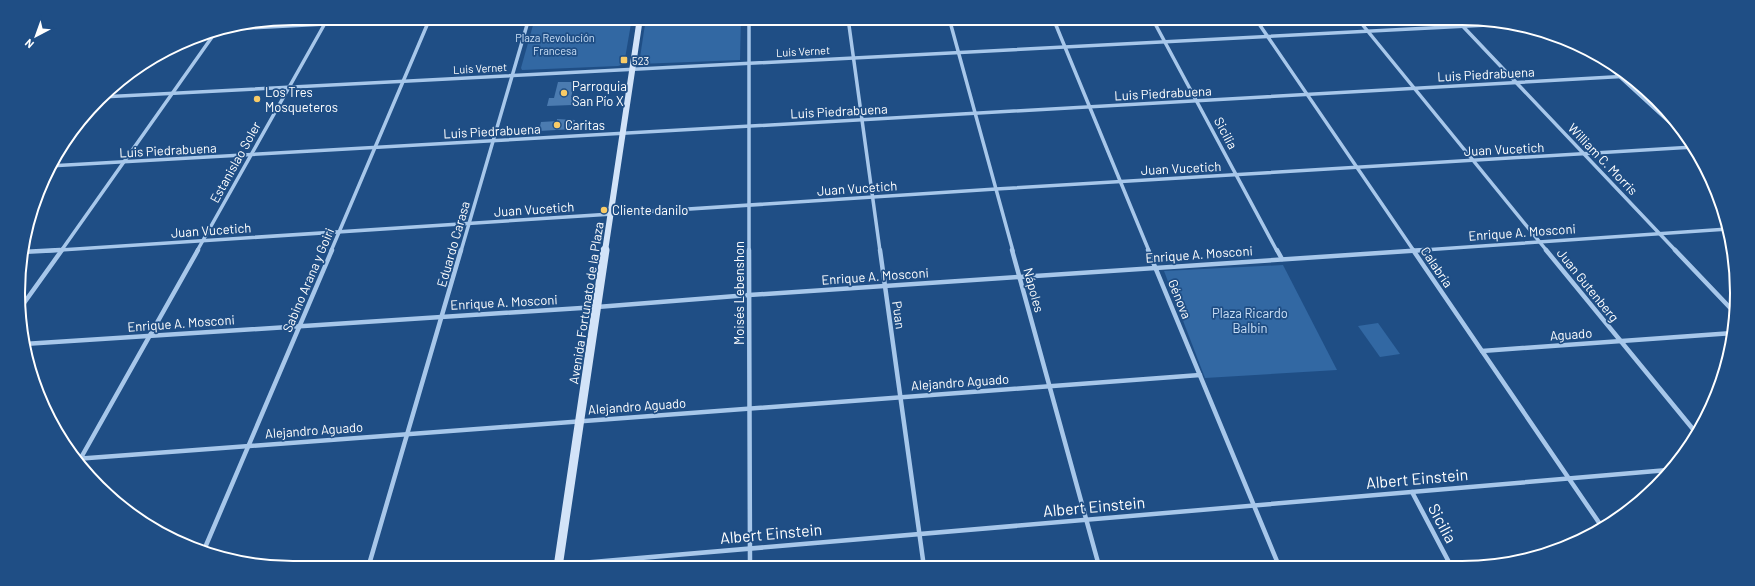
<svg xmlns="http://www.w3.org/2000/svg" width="1755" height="586" font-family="Barlow,sans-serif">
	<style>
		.green { fill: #3268a3 }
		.building { fill: #4b7bb0 }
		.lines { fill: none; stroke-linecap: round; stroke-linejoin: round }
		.minor-far1 { stroke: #a7c7ea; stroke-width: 3.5 }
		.minor { stroke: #a7c7ea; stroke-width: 4.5 }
		.tertiary { stroke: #a7c7ea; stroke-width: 6 }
		.secondary-far1 { stroke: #d2e3f8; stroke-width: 6 }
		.secondary { stroke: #d2e3f8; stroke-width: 9 }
		.poi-dot { fill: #f8cb67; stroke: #1f4e85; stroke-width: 1.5 }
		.labels { text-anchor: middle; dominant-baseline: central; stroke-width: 3.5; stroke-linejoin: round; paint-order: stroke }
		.far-park-label { font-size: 11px; fill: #cbe0f7; stroke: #1f4e85 }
		.far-street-label { font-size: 11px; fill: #fff; stroke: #1f4e85 }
		.far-poi-label { font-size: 11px; fill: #fff; stroke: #1f4e85; text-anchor: start }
		.street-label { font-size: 13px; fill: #fff; stroke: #1f4e85 }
		.poi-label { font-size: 13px; fill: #fff; stroke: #1f4e85; text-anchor: start }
		.park-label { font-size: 13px; fill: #cbe0f7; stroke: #1f4e85 }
		.near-street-label { font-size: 16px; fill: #fff; stroke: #1f4e85 }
		.rim { fill: none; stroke: #fff; stroke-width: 2 }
	</style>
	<rect width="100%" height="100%" fill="#1f4e85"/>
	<g class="green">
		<path d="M 535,18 L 632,18 L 624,64 L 618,66 L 522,70 L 521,68 Z"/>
		<path d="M 646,18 L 741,18 L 740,60 L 639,64 Z"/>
		<path d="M 1283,265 L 1337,370 L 1205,378 L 1164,271 Z"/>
		<path d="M 1378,323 L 1400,354 L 1380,357 L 1358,326 Z"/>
	</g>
	<g class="building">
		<path d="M 558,82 L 575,82 L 571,97 L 574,97 L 572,105 L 547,106 L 549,98 L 554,98 Z"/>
		<path d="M 557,119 L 575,120 L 573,129 L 539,131 L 541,122 L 557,121 Z"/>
	</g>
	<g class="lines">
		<g class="minor-far1">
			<path d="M 749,18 L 749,251"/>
			<path d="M 848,18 L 880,251"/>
			<path d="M 949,18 L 1013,251"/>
			<path d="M 1053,18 L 1149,251"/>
			<path d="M 1152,18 L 1277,251"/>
			<path d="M 1255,18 L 1414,251"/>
			<path d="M 1357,18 L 1547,251"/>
			<path d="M 1455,18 L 1676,251"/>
			<path d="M 1594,53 L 1690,141"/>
			<path d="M 101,97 L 1507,24"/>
			<path d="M 49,166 L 1630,76"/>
			<path d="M 45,251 L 996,189 L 1694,147"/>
			<path d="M 61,251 L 217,30"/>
			<path d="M 197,251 L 328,18"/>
			<path d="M 331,251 L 430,18"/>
			<path d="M 461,251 L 529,18"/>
			<path d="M 1409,251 L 1728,229"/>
		</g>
		<g class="minor">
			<path d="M 749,250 L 750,567"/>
			<path d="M 880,250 L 924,567"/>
			<path d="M 1012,250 L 1099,566"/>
			<path d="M 1148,250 L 1279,566"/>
			<path d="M 1277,250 L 1282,259"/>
			<path d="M 1413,250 L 1602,527"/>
			<path d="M 1546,250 L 1697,434"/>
			<path d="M 1675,250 L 1736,314"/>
			<path d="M 22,252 L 60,250"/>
			<path d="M 19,310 L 62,250"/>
			<path d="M 24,344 L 597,307 L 749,295 L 1424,250"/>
			<path d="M 1482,351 L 1733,333"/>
			<path d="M 75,459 L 1200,375"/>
			<path d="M 78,463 L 198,250"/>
			<path d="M 1412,492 L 1451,566"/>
			<path d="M 204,550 L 332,250"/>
			<path d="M 368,568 L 461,250"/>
			<path d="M 523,568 L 1668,470"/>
		</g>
		<path class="tertiary" d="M 224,28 L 417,18"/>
		<path class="secondary-far1" d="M 605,251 L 640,18"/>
		<path class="secondary" d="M 558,567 L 605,250"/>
	</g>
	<g class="poi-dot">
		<rect x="620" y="56" width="8" height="8" rx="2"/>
		<circle cx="564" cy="93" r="4"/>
		<circle cx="257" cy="99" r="4"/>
		<circle cx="557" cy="125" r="4"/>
		<circle cx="604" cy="210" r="4"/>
	</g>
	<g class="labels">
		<g class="far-park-label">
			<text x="555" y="37">Plaza Revolución<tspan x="555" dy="13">Francesa</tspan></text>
		</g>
		<g class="far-street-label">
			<text transform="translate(803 51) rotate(-3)">Luis Vernet</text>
			<text transform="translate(480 68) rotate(-3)">Luis Vernet</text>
		</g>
		<g class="far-poi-label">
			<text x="632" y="60">523</text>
		</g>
		<g class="street-label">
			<text transform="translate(1486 74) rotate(-3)">Luis Piedrabuena</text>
			<text transform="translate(1163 93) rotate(-3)">Luis Piedrabuena</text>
			<text transform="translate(839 111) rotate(-3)">Luis Piedrabuena</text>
			<text transform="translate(492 131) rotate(-3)">Luis Piedrabuena</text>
			<text transform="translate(1226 133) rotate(62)">Sicilia</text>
			<text transform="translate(1504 149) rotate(-3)">Juan Vucetich</text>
			<text transform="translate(168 150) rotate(-3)">Luis Piedrabuena</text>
			<text transform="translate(1603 159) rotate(46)">William C. Morris</text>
			<text transform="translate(235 162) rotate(-61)">Estanislao Soler</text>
			<text transform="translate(1181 168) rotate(-3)">Juan Vucetich</text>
			<text transform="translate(857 188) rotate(-4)">Juan Vucetich</text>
			<text transform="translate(534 209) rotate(-4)">Juan Vucetich</text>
			<text transform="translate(211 230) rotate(-4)">Juan Vucetich</text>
			<text transform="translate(1522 232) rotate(-4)">Enrique A. Mosconi</text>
			<text transform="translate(453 244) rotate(-74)">Eduardo Carasa</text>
			<text transform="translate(1199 254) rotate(-4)">Enrique A. Mosconi</text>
			<text transform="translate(1437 267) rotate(56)">Calabria</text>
			<text transform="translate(875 276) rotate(-4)">Enrique A. Mosconi</text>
			<text transform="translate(308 280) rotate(-67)">Sabino Arana y Goiri</text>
			<text transform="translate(1588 285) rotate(51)">Juan Gutenberg</text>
			<text transform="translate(1034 290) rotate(75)">Nápoles</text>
			<text transform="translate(739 293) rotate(-90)">Moisés Lebenshon</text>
			<text transform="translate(1180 299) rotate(68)">Génova</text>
			<text transform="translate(504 302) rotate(-3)">Enrique A. Mosconi</text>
			<text transform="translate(586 303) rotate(-81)">Avenida Fortunato de la Plaza</text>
			<text transform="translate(899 315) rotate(82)">Puan</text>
			<text transform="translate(181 323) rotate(-4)">Enrique A. Mosconi</text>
			<text transform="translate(1571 334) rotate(-4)">Aguado</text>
			<text transform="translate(960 382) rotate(-4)">Alejandro Aguado</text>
			<text transform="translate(637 406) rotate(-4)">Alejandro Aguado</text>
			<text transform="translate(314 430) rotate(-4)">Alejandro Aguado</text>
		</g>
		<g class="poi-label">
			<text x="572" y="86">Parroquia<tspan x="572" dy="15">San Pío X</tspan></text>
			<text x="265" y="92">Los Tres<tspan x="265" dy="15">Mosqueteros</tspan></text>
			<text x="565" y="125">Caritas</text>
			<text x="612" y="210">Cliente danilo</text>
		</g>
		<g class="park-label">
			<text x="1250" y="313">Plaza Ricardo<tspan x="1250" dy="15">Balbin</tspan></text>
		</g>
		<g class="near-street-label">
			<text transform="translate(1417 478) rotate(-5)">Albert Einstein</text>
			<text transform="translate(1094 506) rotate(-5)">Albert Einstein</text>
			<text transform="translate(1443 523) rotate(62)">Sicilia</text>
			<text transform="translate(771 533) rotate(-5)">Albert Einstein</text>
		</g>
	</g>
	<path d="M0 0H1755V586H0ZM293 25H1462A268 268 0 0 1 1730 293V293A268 268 0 0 1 1462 561H293A268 268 0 0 1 25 293V293A268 268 0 0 1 293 25Z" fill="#1f4e85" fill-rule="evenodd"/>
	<path class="rim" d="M293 25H1462A268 268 0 0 1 1730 293V293A268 268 0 0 1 1462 561H293A268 268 0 0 1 25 293V293A268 268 0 0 1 293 25Z"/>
	<g transform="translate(36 36) rotate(221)" stroke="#1f4e85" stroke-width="3" paint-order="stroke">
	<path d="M0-3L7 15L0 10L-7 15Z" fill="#ffffff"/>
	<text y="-6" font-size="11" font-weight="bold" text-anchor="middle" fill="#ffffff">N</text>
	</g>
</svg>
